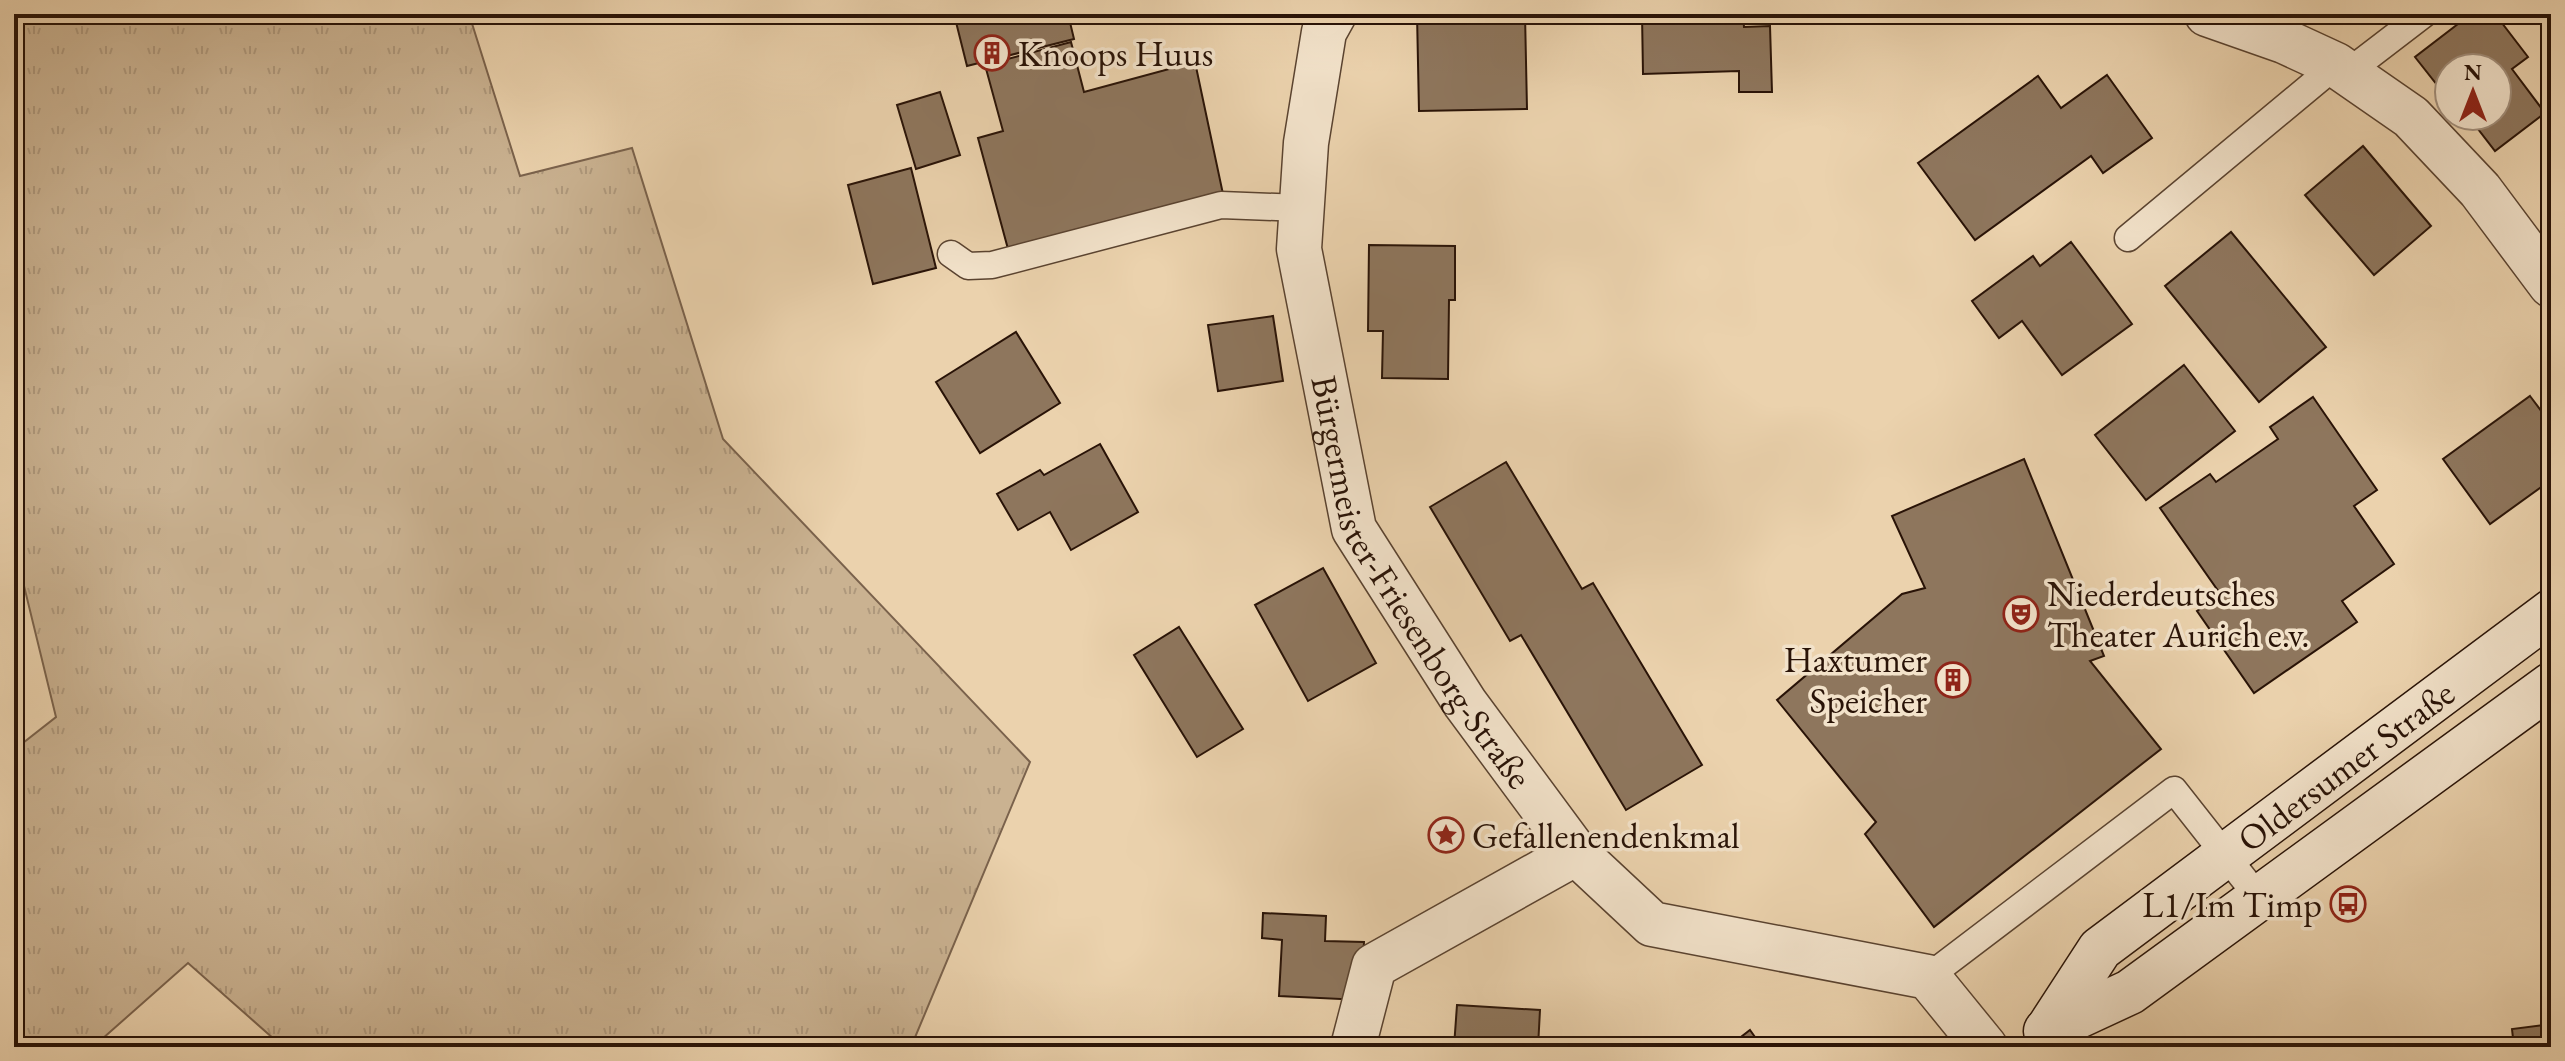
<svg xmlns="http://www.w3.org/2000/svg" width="2565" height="1061" font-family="'EB Garamond',serif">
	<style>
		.grass { fill: url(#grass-tufts); stroke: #7a624c; stroke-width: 2 }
		.building { fill: #8e765d; stroke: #291307; stroke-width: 2 }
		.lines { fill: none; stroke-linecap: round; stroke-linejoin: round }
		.service-casing { stroke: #5a4330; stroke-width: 29 }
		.minor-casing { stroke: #5a4330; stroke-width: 47 }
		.secondary-casing { stroke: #291307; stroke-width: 47 }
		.service { stroke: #f2e2ca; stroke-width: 26 }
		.minor { stroke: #f2e2ca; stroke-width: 44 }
		.secondary { stroke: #f2e2ca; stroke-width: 44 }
		.labels { text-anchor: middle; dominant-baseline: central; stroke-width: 7; stroke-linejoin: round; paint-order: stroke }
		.poi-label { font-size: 36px; fill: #291307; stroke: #f2e2ca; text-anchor: start }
		.street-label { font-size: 36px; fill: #291307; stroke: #f2e2ca }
	</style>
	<defs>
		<pattern id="grass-tufts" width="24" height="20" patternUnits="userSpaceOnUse" patternTransform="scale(2)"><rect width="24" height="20" fill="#cab291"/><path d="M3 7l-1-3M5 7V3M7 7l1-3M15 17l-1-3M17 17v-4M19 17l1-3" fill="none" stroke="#ae987c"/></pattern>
	</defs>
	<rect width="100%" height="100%" fill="#ebd2ad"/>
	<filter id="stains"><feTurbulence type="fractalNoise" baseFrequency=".0025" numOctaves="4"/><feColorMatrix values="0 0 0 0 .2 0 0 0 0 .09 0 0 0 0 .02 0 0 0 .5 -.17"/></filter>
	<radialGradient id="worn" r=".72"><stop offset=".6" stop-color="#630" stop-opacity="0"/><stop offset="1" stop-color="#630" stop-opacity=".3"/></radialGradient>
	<path class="grass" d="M 14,14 L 469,14 L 520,176 L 632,148 L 723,439 L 1030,762 L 911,1047 L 283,1047 L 188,963 L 93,1047 L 14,1047 L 14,750 L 56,717 L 14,545 Z"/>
	<g class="building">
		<path d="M 954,14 L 1068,14 L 1074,39 L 967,66 Z"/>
		<path d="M 1417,14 L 1525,14 L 1527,109 L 1419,111 Z"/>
		<path d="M 1642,14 L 1743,14 L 1744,27 L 1770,26 L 1772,92 L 1739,92 L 1739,71 L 1643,74 Z"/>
		<path d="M 2471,14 L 2495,14 L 2528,57 L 2512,69 L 2545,113 L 2495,151 L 2468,116 L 2497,116 L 2497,68 L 2449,68 L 2449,100 L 2415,57 Z"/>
		<path d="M 1071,42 L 1084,92 L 1195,62 L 1223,194 L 1008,249 L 978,138 L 1003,131 L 985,65 Z"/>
		<path d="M 2107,75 L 2152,138 L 2103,173 L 2091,156 L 1975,240 L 1918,163 L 2038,76 L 2061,108 Z"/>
		<path d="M 940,92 L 960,155 L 916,169 L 897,105 Z"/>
		<path d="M 2363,146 L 2431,226 L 2374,275 L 2305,195 Z"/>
		<path d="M 911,168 L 936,268 L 873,284 L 848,185 Z"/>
		<path d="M 2231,232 L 2326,347 L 2259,402 L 2165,286 Z"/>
		<path d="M 2071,242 L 2132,324 L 2062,375 L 2022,321 L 1999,338 L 1972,301 L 2033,256 L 2040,266 Z"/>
		<path d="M 1369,245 L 1455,246 L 1455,300 L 1449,300 L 1448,379 L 1382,378 L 1383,331 L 1368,331 Z"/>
		<path d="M 1273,316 L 1283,381 L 1218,391 L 1208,325 Z"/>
		<path d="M 1016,332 L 1060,403 L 980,453 L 936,382 Z"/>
		<path d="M 2184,365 L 2235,431 L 2146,500 L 2095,435 Z"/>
		<path d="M 2530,396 L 2551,424 L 2551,480 L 2490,524 L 2443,459 Z"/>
		<path d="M 2313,397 L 2377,490 L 2354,506 L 2394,564 L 2342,601 L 2357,622 L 2254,693 L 2197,611 L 2221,595 L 2160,508 L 2210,474 L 2216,482 L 2278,439 L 2270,427 Z"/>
		<path d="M 1100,444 L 1138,512 L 1071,550 L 1050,512 L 1018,530 L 997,494 L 1040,470 L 1044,475 Z"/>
		<path d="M 2024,459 L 2104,656 L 2090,661 L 2161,749 L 1934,927 L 1865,834 L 1876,822 L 1777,700 L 1902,594 L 1925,588 L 1892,516 Z"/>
		<path d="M 1506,462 L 1582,589 L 1593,583 L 1702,765 L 1626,810 L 1521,635 L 1510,641 L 1430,507 Z"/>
		<path d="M 1323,568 L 1376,663 L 1308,701 L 1255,605 Z"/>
		<path d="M 1179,627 L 1243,729 L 1197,757 L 1134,655 Z"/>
		<path d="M 1263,913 L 1326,916 L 1325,941 L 1364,942 L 1361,1000 L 1279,996 L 1282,940 L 1262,938 Z"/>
		<path d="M 1457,1005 L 1540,1010 L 1538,1047 L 1454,1047 Z"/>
		<path d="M 2551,1024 L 2551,1047 L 2514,1047 L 2512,1029 Z"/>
		<path d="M 1750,1030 L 1762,1047 L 1728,1047 Z"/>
	</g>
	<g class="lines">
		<defs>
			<g id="service">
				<path d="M 2347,73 L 2424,14"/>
				<path d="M 2128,238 L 2336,65"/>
				<path d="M 951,254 L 968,266 L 992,265 L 1221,205 L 1302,208"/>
				<path d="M 1928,977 L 2174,790 L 2259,898"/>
			</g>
			<g id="minor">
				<path id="s1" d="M 1334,14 L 1324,32 L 1306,143 L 1299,249 L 1354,529 L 1465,703 L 1576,853 L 1652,924 L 1928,977 L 1985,1047"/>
				<path d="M 2207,14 L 2284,41 L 2336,65 L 2411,117 L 2480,190 L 2551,285"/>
				<path d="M 1353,1047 L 1374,966 L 1576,853"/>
			</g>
			<g id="secondary">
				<path id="s2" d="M 2048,1029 L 2100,949 L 2551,612"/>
				<path d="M 2046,1031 L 2130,992 L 2551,685"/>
			</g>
		</defs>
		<use href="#service" class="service-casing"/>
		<use href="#minor" class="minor-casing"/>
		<use href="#secondary" class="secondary-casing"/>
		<use href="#service" class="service"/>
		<use href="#minor" class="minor"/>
		<use href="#secondary" class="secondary"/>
	</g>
	<defs>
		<symbol id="building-ring" viewBox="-11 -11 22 22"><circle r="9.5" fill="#f2e2ca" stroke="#8f2418" stroke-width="1.5"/><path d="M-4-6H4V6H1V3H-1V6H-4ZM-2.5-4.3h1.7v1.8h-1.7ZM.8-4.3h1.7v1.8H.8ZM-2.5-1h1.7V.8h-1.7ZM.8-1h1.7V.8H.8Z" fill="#8f2418"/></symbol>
		<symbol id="theatre-ring" viewBox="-11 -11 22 22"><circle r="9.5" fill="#f2e2ca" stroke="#8f2418" stroke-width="1.5"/><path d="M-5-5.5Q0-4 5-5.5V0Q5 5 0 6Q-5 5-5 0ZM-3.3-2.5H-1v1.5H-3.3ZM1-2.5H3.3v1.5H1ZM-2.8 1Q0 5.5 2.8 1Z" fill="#8f2418"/></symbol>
		<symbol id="sight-ring" viewBox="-11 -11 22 22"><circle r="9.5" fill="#f2e2ca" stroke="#8f2418" stroke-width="1.5"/><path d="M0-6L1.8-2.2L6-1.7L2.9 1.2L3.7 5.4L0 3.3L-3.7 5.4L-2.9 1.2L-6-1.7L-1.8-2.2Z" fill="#8f2418"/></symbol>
		<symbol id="bus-ring" viewBox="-11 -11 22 22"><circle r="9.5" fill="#f2e2ca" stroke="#8f2418" stroke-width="1.5"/><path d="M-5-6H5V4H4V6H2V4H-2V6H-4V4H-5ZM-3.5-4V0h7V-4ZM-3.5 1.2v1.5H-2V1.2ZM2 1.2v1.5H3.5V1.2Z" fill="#8f2418"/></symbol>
	</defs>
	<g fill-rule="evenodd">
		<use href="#building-ring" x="972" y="33" width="40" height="40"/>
		<use href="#theatre-ring" x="2001" y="594" width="40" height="40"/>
		<use href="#building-ring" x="1933" y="660" width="40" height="40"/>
		<use href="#sight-ring" x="1426" y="815" width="40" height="40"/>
		<use href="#bus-ring" x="2328" y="884" width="40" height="40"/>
	</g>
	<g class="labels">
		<g class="poi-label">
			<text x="1018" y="53">Knoops Huus</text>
			<text x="2047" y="593">Niederdeutsches<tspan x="2047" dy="41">Theater Aurich e.v.</tspan></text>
			<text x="1927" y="659" text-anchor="end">Haxtumer<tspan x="1927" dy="41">Speicher</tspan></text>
			<text x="1472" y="835">Gefallenendenkmal</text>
			<text x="2322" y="904" text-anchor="end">L1/Im Timp</text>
		</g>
		<g class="street-label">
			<text stroke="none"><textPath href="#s1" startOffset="600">Bürgermeister-Friesenborg-Straße</textPath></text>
			<text stroke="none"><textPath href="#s2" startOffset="402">Oldersumer Straße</textPath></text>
		</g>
	</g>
	<rect width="2565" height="1061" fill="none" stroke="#ebd2ad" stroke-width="48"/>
	<rect x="16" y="16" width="2533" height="1029" fill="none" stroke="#291307" stroke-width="4"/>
	<rect x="24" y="24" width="2517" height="1013" fill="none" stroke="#291307" stroke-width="2"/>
	<g transform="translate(2473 92)"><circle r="38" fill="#f2e2ca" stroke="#a28f7c" stroke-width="2"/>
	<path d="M0-6L14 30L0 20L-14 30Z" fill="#8f2418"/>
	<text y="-12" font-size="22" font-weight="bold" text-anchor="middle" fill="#291307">N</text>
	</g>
	<rect width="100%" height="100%" filter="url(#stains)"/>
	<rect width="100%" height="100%" fill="url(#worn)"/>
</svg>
